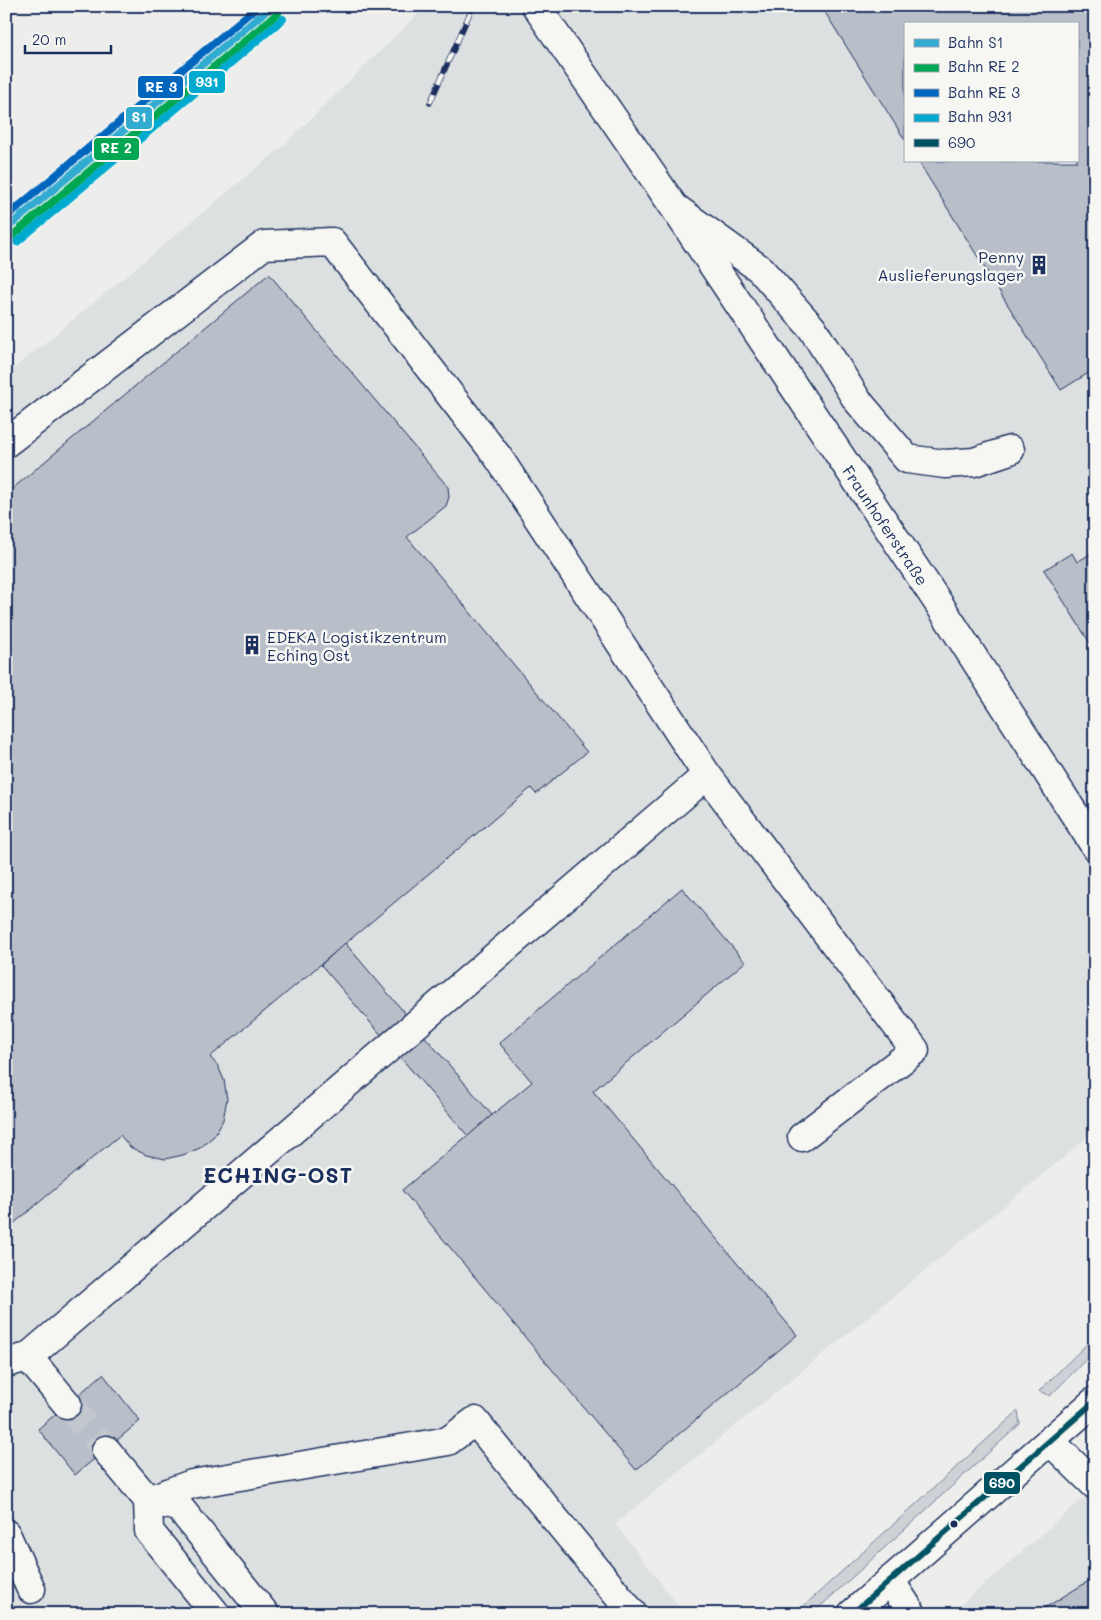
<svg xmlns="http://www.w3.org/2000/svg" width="1101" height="1620" font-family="Mali,sans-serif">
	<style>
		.built { fill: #dde0e1; fill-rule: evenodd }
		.green { fill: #ced2d7; stroke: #74809a }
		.building { fill: #b9bfc8; stroke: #1b2f5e }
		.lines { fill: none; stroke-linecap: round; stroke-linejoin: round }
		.minor-tunnel { stroke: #c3c8d0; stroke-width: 28; stroke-dasharray: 28 14; stroke-linecap: butt }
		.minor-casing { stroke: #1b2f5e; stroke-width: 31 }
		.major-casing { stroke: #1b2f5e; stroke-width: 31 }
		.minor { stroke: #f6f6f2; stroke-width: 28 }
		.major { stroke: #f6f6f2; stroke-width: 28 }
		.rail-casing { stroke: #1b2f5e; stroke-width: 5.5 }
		.rail { stroke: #f6f6f2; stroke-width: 4; stroke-dasharray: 11; stroke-linecap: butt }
		.bus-1-casing { stroke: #f6f6f2; stroke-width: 10 }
		.bus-1 { stroke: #005262; stroke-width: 6 }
		.rail-1-casing { stroke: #f6f6f2; stroke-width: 11 }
		.rail-2-casing { stroke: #f6f6f2; stroke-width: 11 }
		.rail-3-casing { stroke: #f6f6f2; stroke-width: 11 }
		.rail-4-casing { stroke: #f6f6f2; stroke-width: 11 }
		.rail-1 { stroke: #31abd0; stroke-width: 8 }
		.rail-2 { stroke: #00a651; stroke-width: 8 }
		.rail-3 { stroke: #0065bd; stroke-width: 8 }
		.rail-4 { stroke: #00a9ce; stroke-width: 8 }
		.bus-dot { fill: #1b2f5e; stroke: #f6f6f2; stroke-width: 2 }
		.labels { text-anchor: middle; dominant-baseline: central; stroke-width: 5; stroke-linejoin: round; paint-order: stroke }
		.poi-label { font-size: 16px; fill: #1b2f5e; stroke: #f6f6f2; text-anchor: end }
		.street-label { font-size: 16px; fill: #1b2f5e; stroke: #f6f6f2 }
		.district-label { font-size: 21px; font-weight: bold; letter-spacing: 1px; fill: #1b2f5e; stroke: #f6f6f2 }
		.line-badge { stroke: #f6f6f2; stroke-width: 2 }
		.badge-label { font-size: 14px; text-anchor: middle; font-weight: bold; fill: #fff }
	</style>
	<rect width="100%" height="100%" fill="#edeeec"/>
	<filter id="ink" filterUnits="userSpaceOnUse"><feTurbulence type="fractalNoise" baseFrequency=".02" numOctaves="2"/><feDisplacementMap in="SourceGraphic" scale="10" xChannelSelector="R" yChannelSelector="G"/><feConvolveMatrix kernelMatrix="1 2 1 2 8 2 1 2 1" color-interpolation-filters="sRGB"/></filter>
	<g filter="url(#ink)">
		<g class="built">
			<path d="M 426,6 L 1095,6 L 1095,1130 L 1064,1157 L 615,1524 L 685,1614 L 6,1614 L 6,375 L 282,147 ZM 905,24 L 1077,24 L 1077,161 L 905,161 Z"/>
			<path d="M 1095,1488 L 1095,1614 L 950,1614 Z"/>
		</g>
		<g class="green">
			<path d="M 1095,1336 L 1095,1350 L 1050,1396 L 1039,1391 Z"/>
			<path d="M 1018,1411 L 1020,1424 L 812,1614 L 795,1614 Z"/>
		</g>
		<g class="building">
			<path d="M 821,6 L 1095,6 L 1095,369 L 1061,390 L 918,161 L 1077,161 L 1077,24 L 905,24 L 905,140 Z"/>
			<path d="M 269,274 L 448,487 L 449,497 L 446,506 L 407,537 L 587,752 L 536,794 L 531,788 L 210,1057 L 218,1066 L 224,1080 L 227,1099 L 223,1120 L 214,1136 L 200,1148 L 183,1155 L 165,1159 L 146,1155 L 130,1147 L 120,1135 L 6,1230 L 6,494 Z"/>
			<path d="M 1095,551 L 1095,651 L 1044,570 L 1072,553 L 1077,562 Z"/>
			<path d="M 682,888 L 745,962 L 593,1091 L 797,1335 L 636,1470 L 402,1190 L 532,1082 L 499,1043 Z"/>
			<path d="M 345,943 L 492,1115 L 468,1136 L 321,965 Z"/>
			<path d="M 103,1374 L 140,1421 L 75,1475 L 38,1429 Z"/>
			<path d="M 1095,1577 L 1095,1614 L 1035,1614 Z"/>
		</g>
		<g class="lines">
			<path class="minor-tunnel" d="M 67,1404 L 106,1450"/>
			<defs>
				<g id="minor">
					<path d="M 677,209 L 760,269 L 812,328 L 857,400 L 907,459 L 945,464 L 974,462 L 1010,450"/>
					<path d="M 6,443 L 264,245 L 332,242 L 498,457 L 707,775 L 28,1357 L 6,1363"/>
					<path d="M 707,775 L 915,1050 L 802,1137"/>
					<path d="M 28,1357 L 67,1404"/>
					<path d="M 1050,1441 L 1095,1485"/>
					<path d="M 106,1450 L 148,1500 L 179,1507 L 265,1614"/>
					<path d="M 148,1500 L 192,1484 L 448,1441 L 475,1421 L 633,1614"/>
					<path d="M 148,1500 L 149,1531 L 216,1614"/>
					<path d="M 6,1534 L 31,1589"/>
					<path d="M 890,1580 L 912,1614"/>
					<path d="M 852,1614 L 1095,1401"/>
				</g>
				<g id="major">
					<path id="s1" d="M 536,6 L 674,207 L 939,604 L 1095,846"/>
				</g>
			</defs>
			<use href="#minor" class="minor-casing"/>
			<use href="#major" class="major-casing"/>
			<use href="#minor" class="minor"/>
			<use href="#major" class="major"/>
			<defs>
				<path id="rail" d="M 430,103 L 473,6"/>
			</defs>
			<use href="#rail" class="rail-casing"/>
			<use href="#rail" class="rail"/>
			<defs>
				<path id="bus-1" d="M 852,1614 L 1095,1401"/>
			</defs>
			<use href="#bus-1" class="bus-1-casing"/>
			<use href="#bus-1" class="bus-1"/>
			<defs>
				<path id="rail-1" d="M 6,229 L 272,6"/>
				<path id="rail-2" d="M 12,236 L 278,13"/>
				<path id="rail-3" d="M 6,217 L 258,6"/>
				<path id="rail-4" d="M 17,242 L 283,19"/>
			</defs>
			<use href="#rail-1" class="rail-1-casing"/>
			<use href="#rail-2" class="rail-2-casing"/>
			<use href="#rail-3" class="rail-3-casing"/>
			<use href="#rail-4" class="rail-4-casing"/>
			<use href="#rail-1" class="rail-1"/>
			<use href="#rail-2" class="rail-2"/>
			<use href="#rail-3" class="rail-3"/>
			<use href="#rail-4" class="rail-4"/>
		</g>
	</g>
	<defs>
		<symbol id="building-bare" viewBox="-9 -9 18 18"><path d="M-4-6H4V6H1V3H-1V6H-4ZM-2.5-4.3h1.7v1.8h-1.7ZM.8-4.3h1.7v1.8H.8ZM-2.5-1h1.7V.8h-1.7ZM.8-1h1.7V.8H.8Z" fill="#1b2f5e" stroke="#f6f6f2" stroke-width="2.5" paint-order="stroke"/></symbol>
	</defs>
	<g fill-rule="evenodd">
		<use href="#building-bare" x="1025" y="251" width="28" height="28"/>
		<use href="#building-bare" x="238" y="631" width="28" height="28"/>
	</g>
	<circle class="bus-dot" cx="954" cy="1524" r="4.5"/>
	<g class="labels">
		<g class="poi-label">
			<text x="1024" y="256">Penny<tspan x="1024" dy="18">Auslieferungslager</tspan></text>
			<text x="267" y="636" text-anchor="start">EDEKA Logistikzentrum<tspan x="267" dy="18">Eching Ost</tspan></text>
		</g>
		<g class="street-label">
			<text stroke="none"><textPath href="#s1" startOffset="626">Fraunhoferstraße</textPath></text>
		</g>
		<g class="district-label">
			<text x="278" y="1174">ECHING-OST</text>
		</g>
	</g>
	<g class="line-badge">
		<rect x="188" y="70" width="38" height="24" rx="5" fill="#00a9ce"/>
		<rect x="137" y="75" width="47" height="24" rx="5" fill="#0065bd"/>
		<rect x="125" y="106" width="28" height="24" rx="5" fill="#31abd0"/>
		<rect x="93" y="137" width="47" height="24" rx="5" fill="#00a651"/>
		<rect x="983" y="1471" width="38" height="24" rx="5" fill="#005262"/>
	</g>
	<g class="badge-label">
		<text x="207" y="87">931</text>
		<text x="161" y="92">RE 3</text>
		<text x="139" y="122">S1</text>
		<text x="116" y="153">RE 2</text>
		<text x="1002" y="1488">690</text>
	</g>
	<rect width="1101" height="1620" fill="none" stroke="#f6f6f2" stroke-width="25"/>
	<rect x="12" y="12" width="1076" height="1595" fill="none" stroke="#1b2f5e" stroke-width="2" filter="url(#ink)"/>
	<rect x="904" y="22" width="175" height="140" fill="#f6f6f2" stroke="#9ea6b7"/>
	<rect x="914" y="39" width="25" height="8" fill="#31abd0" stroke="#9ea6b7"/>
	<text x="948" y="48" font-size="15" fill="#1b2f5e">Bahn S1</text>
	<rect x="914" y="64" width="25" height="8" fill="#00a651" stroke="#9ea6b7"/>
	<text x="948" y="72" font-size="15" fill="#1b2f5e">Bahn RE 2</text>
	<rect x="914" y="89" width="25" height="8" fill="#0065bd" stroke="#9ea6b7"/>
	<text x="948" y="98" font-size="15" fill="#1b2f5e">Bahn RE 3</text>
	<rect x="914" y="114" width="25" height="8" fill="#00a9ce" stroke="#9ea6b7"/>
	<text x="948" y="122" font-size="15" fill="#1b2f5e">Bahn 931</text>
	<rect x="914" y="139" width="25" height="8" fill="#005262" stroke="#9ea6b7"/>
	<text x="948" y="148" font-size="15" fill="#1b2f5e">690</text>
	<path d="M25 45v8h86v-8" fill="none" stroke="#1b2f5e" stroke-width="2.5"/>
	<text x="32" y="45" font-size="15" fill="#1b2f5e" stroke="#f6f6f2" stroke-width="4" paint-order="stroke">20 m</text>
</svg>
